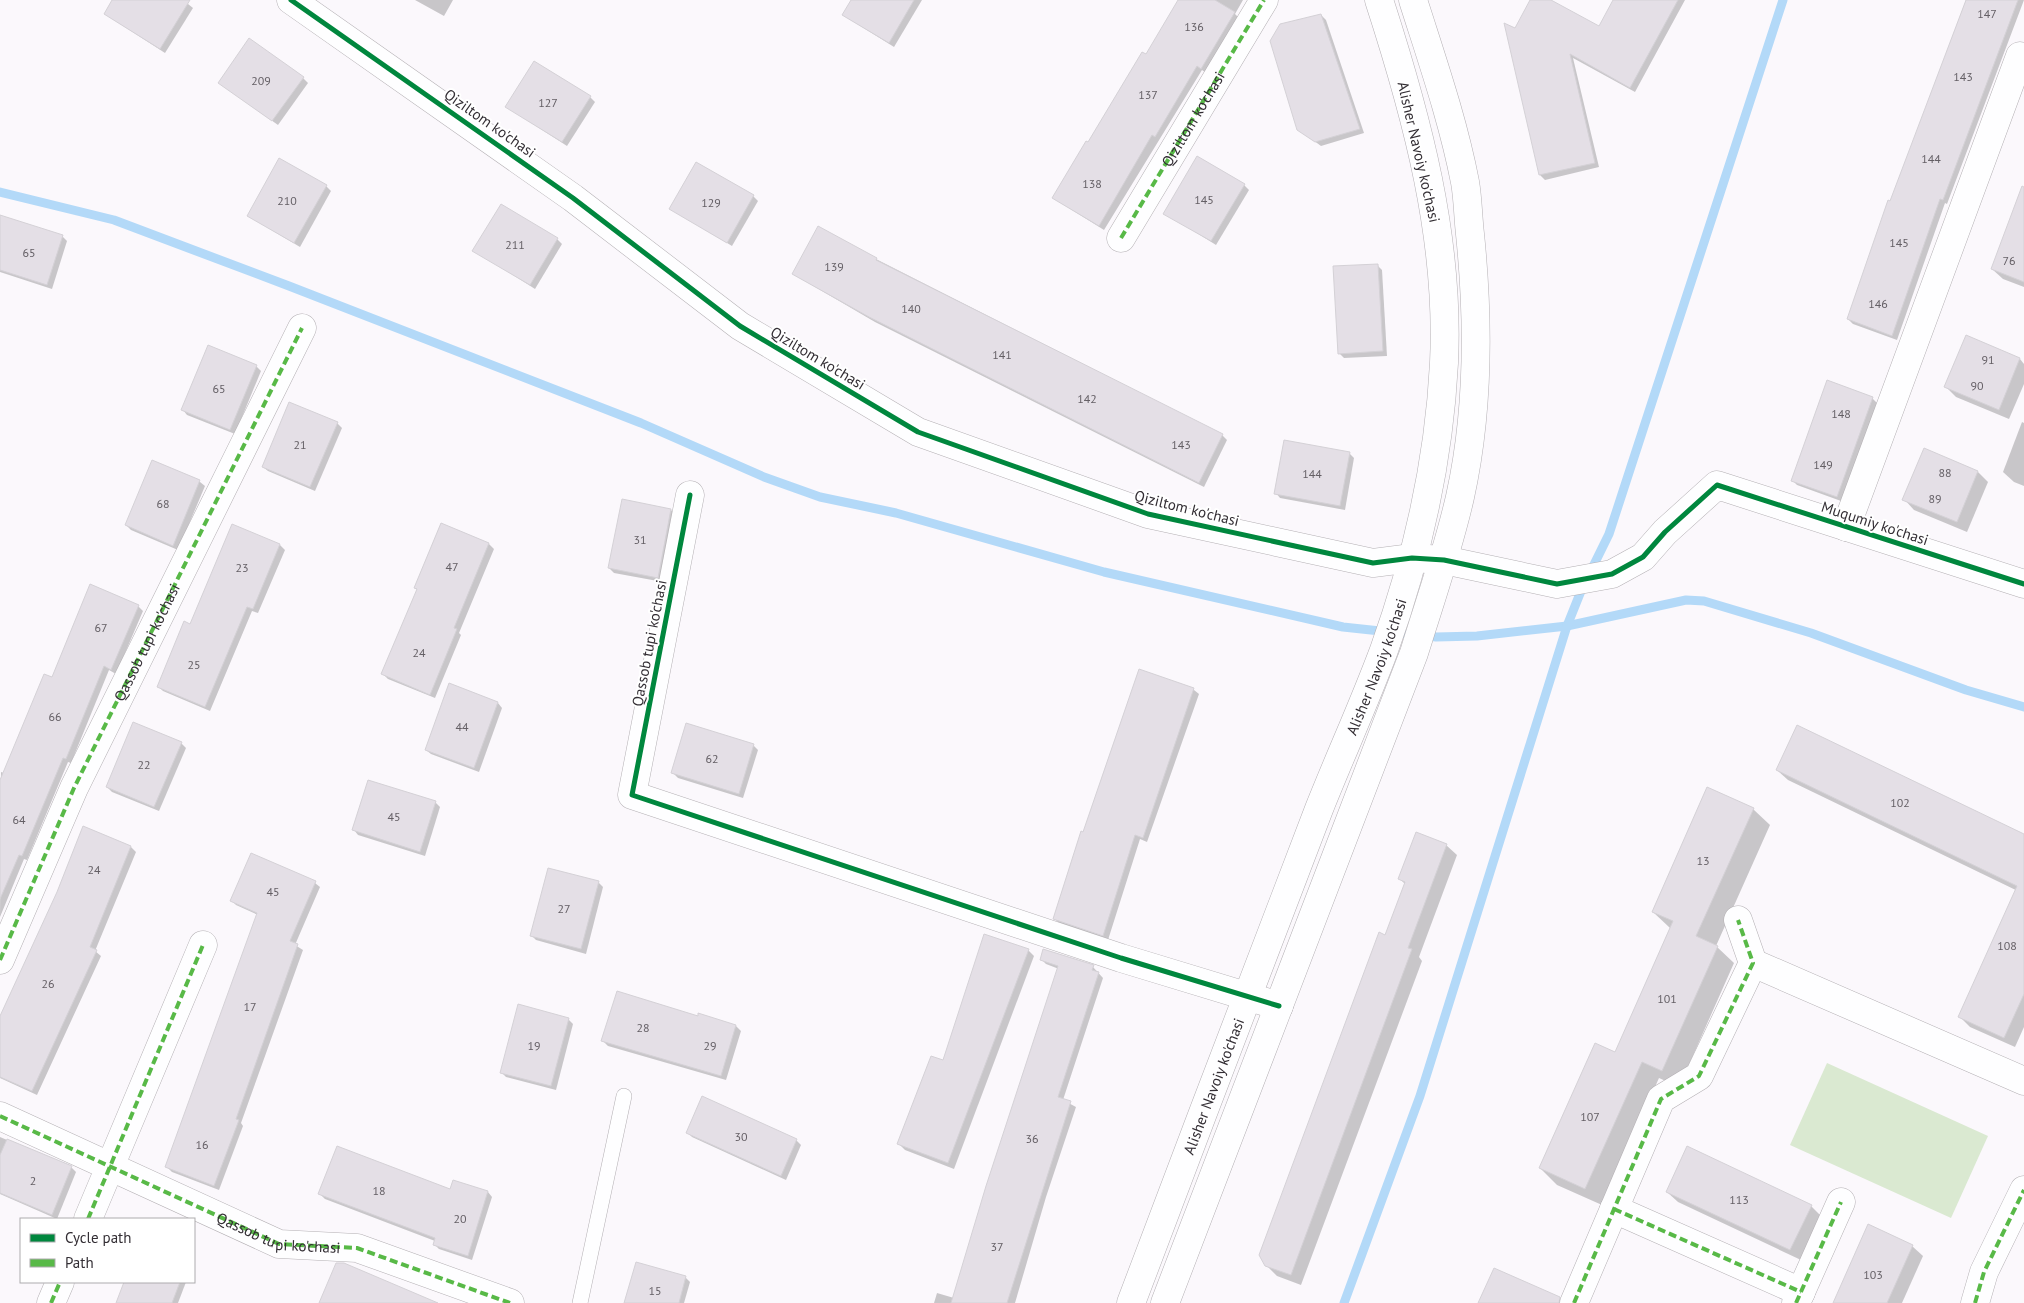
<svg xmlns="http://www.w3.org/2000/svg" width="2024" height="1303" font-family="'PT Sans',sans-serif">
	<style>
		.park { fill: #dae9d1 }
		.shadow { fill: #0003 }
		.lines { fill: none; stroke-linecap: round; stroke-linejoin: round }
		.stream { stroke: #b3d9f8; stroke-width: 9 }
		.building { fill: #e4dfe6; stroke: #d4d1d6 }
		.lane-casing { stroke: #b4b0b4; stroke-width: 16 }
		.street-casing { stroke: #b4b0b4; stroke-width: 29 }
		.secondary-casing { stroke: #b4b0b4; stroke-width: 29 }
		.lane { stroke: #fefeff; stroke-width: 15 }
		.street { stroke: #fefeff; stroke-width: 28 }
		.secondary { stroke: #fefeff; stroke-width: 28 }
		.quiet { stroke: #58b947; stroke-width: 4; stroke-dasharray: 8 4; stroke-linecap: butt }
		.cycleway-casing { stroke: #fff; stroke-width: 8 }
		.cycleway { stroke: #00873e; stroke-width: 5 }
		.labels { text-anchor: middle; dominant-baseline: central; stroke-width: 4; stroke-linejoin: round; paint-order: stroke }
		.number-label { font-size: 12px; fill: #635e64 }
		.street-label { font-size: 15px; fill: #332e34; stroke: #fff }
	</style>
	<rect width="100%" height="100%" fill="#fbf8fc"/>
	<path class="park" d="M 1827,1063 L 1988,1136 L 1951,1218 L 1790,1145 Z"/>
	<g class="shadow">
		<path d="M 113,0 L 183,0 L 193,8 L 165,53 L 105,14 Z"/>
		<path d="M 415,0 L 453,0 L 444,16 Z"/>
		<path d="M 852,0 L 922,0 L 894,47 L 843,15 Z"/>
		<path d="M 1180,0 L 1243,0 L 1235,14 L 1239,18 L 1206,73 L 1202,70 L 1104,230 L 1053,198 L 1147,56 Z"/>
		<path d="M 1531,0 L 1549,0 L 1599,28 L 1614,0 L 1685,0 L 1635,92 L 1573,58 L 1599,167 L 1545,180 L 1540,175 L 1515,30 Z"/>
		<path d="M 1966,0 L 2024,0 L 1947,204 L 1945,203 L 1897,340 L 1853,324 L 1848,319 Z"/>
		<path d="M 1321,15 L 1326,20 L 1364,133 L 1321,146 L 1298,129 Z"/>
		<path d="M 303,78 L 308,83 L 278,125 L 219,83 Z"/>
		<path d="M 590,97 L 595,102 L 567,146 L 507,107 Z"/>
		<path d="M 1244,185 L 1249,190 L 1216,245 L 1165,213 Z"/>
		<path d="M 326,186 L 331,191 L 300,247 L 248,216 Z"/>
		<path d="M 753,196 L 758,201 L 732,246 L 671,209 Z"/>
		<path d="M 0,217 L 62,236 L 67,241 L 52,289 L 0,272 Z"/>
		<path d="M 2024,223 L 2024,287 L 2003,279 L 1992,269 Z"/>
		<path d="M 557,239 L 562,244 L 535,289 L 474,250 Z"/>
		<path d="M 876,259 L 1222,435 L 1227,440 L 1204,487 L 875,322 L 793,274 Z"/>
		<path d="M 1377,265 L 1382,270 L 1387,356 L 1344,358 L 1339,353 Z"/>
		<path d="M 1967,337 L 2020,359 L 2024,364 L 2024,384 L 2009,419 L 1956,397 L 1946,387 Z"/>
		<path d="M 256,366 L 261,371 L 235,434 L 187,415 L 183,410 Z"/>
		<path d="M 1872,398 L 1877,403 L 1841,501 L 1797,485 L 1792,480 Z"/>
		<path d="M 2022,422 L 2024,423 L 2024,486 L 2014,482 L 2003,472 Z"/>
		<path d="M 337,423 L 342,428 L 315,491 L 268,471 L 263,467 Z"/>
		<path d="M 1349,453 L 1354,458 L 1345,510 L 1280,498 L 1276,493 Z"/>
		<path d="M 153,462 L 200,482 L 205,486 L 178,550 L 131,530 L 126,525 Z"/>
		<path d="M 1978,472 L 1988,482 L 1967,532 L 1914,510 L 1904,499 Z"/>
		<path d="M 671,510 L 676,515 L 663,582 L 614,573 L 609,568 Z"/>
		<path d="M 441,524 L 489,544 L 494,549 L 459,633 L 461,635 L 435,698 L 388,679 L 383,674 L 418,590 L 415,588 Z"/>
		<path d="M 232,526 L 280,545 L 285,550 L 258,613 L 252,611 L 210,711 L 163,691 L 158,686 L 191,626 Z"/>
		<path d="M 138,606 L 143,611 L 116,674 L 109,670 L 71,763 L 68,762 L 27,860 L 24,859 L 0,917 L 1,772 L 4,773 L 52,679 Z"/>
		<path d="M 1139,671 L 1194,690 L 1199,694 L 1147,842 L 1140,839 L 1108,940 L 1059,923 L 1054,918 Z"/>
		<path d="M 498,703 L 502,708 L 479,772 L 431,754 L 426,750 Z"/>
		<path d="M 181,743 L 186,748 L 159,811 L 112,792 L 107,787 Z"/>
		<path d="M 753,745 L 758,750 L 743,798 L 678,778 L 673,773 Z"/>
		<path d="M 1777,770 L 2024,836 L 2024,894 L 1788,780 Z"/>
		<path d="M 435,802 L 440,807 L 425,856 L 358,835 L 354,830 Z"/>
		<path d="M 1753,809 L 1770,825 L 1716,946 L 1734,963 L 1679,1087 L 1659,1078 L 1602,1205 L 1557,1185 L 1540,1168 L 1615,1054 L 1670,928 L 1653,912 Z"/>
		<path d="M 84,828 L 131,847 L 136,852 L 95,951 L 101,956 L 37,1095 L 0,1078 L 0,1019 L 58,892 Z"/>
		<path d="M 1446,845 L 1457,855 L 1419,957 L 1422,961 L 1301,1285 L 1277,1276 L 1266,1265 L 1405,884 L 1400,879 Z"/>
		<path d="M 252,855 L 315,883 L 320,887 L 295,945 L 303,950 L 241,1123 L 243,1126 L 219,1190 L 172,1172 L 167,1167 L 258,915 L 236,905 L 232,901 Z"/>
		<path d="M 598,882 L 603,887 L 586,954 L 536,940 L 532,936 Z"/>
		<path d="M 2024,898 L 2024,1027 L 2015,1047 L 1970,1027 L 1960,1017 Z"/>
		<path d="M 1028,950 L 1034,956 L 954,1169 L 905,1150 L 899,1144 L 944,1062 Z"/>
		<path d="M 1041,959 L 1093,967 L 1103,978 L 1063,1100 L 1076,1107 L 1046,1197 L 1015,1303 L 934,1303 L 937,1293 L 954,1298 L 1059,969 L 1046,964 Z"/>
		<path d="M 699,1015 L 736,1026 L 741,1031 L 726,1080 L 608,1046 L 603,1041 L 698,1018 Z"/>
		<path d="M 568,1019 L 573,1024 L 556,1090 L 506,1077 L 501,1072 Z"/>
		<path d="M 687,1132 L 796,1140 L 801,1145 L 786,1180 L 692,1137 Z"/>
		<path d="M 0,1137 L 71,1167 L 76,1172 L 57,1219 L 0,1194 Z"/>
		<path d="M 451,1191 L 488,1192 L 492,1197 L 472,1260 L 439,1249 L 434,1244 L 435,1241 L 325,1199 L 320,1194 Z"/>
		<path d="M 1667,1192 L 1811,1206 L 1821,1216 L 1801,1260 L 1678,1202 Z"/>
		<path d="M 1912,1246 L 1923,1256 L 1902,1303 L 1835,1303 Z"/>
		<path d="M 685,1277 L 690,1282 L 684,1303 L 625,1303 Z"/>
		<path d="M 125,1282 L 186,1282 L 178,1303 L 122,1303 L 119,1299 Z"/>
	</g>
	<g class="lines">
		<g class="stream">
			<path d="M 0,192 L 114,220 L 289,286 L 641,423 L 764,477 L 820,497 L 896,513 L 1104,572 L 1343,627 L 1436,637 L 1477,636 L 1567,626 L 1686,600 L 1704,601 L 1811,633 L 1966,690 L 2024,707"/>
			<path d="M 1344,1303 L 1420,1096 L 1567,626 L 1581,591 L 1609,534 L 1783,0"/>
		</g>
	</g>
	<g class="building">
		<path d="M 112,0 L 190,0 L 160,49 L 104,14 Z"/>
		<path d="M 851,0 L 914,0 L 889,43 L 842,15 Z"/>
		<path d="M 1178,0 L 1215,0 L 1235,12 L 1201,69 L 1197,66 L 1155,137 L 1152,135 L 1099,226 L 1052,198 L 1086,141 L 1088,142 L 1142,52 L 1146,54 Z"/>
		<path d="M 1530,0 L 1551,0 L 1599,26 L 1613,0 L 1678,0 L 1630,88 L 1570,54 L 1595,163 L 1539,175 L 1504,23 L 1515,28 Z"/>
		<path d="M 1966,0 L 2018,0 L 1943,200 L 1940,199 L 1892,336 L 1847,319 L 1888,200 L 1890,201 Z"/>
		<path d="M 1321,14 L 1360,129 L 1315,142 L 1297,130 L 1270,41 L 1280,24 Z"/>
		<path d="M 249,38 L 304,77 L 272,121 L 218,83 Z"/>
		<path d="M 534,61 L 591,96 L 562,142 L 505,107 Z"/>
		<path d="M 1197,156 L 1245,184 L 1211,241 L 1163,214 Z"/>
		<path d="M 279,158 L 327,185 L 294,243 L 247,216 Z"/>
		<path d="M 696,162 L 754,195 L 727,243 L 669,209 Z"/>
		<path d="M 2022,186 L 2024,187 L 2024,282 L 1991,269 Z"/>
		<path d="M 501,204 L 558,238 L 530,285 L 472,251 Z"/>
		<path d="M 0,215 L 63,235 L 47,285 L 0,270 Z"/>
		<path d="M 818,226 L 877,258 L 876,260 L 1223,434 L 1199,483 L 869,317 L 792,274 Z"/>
		<path d="M 1378,264 L 1383,351 L 1338,354 L 1333,266 Z"/>
		<path d="M 1966,335 L 2020,358 L 1999,410 L 1944,387 Z"/>
		<path d="M 208,345 L 257,365 L 230,430 L 181,410 Z"/>
		<path d="M 1827,380 L 1873,397 L 1837,497 L 1791,481 Z"/>
		<path d="M 289,402 L 338,422 L 310,487 L 262,467 Z"/>
		<path d="M 1284,440 L 1350,452 L 1340,506 L 1274,494 Z"/>
		<path d="M 1924,448 L 1978,471 L 1957,522 L 1902,500 Z"/>
		<path d="M 152,460 L 200,480 L 173,546 L 125,525 Z"/>
		<path d="M 622,499 L 671,509 L 658,578 L 608,568 Z"/>
		<path d="M 441,523 L 489,543 L 454,628 L 457,629 L 430,695 L 381,674 L 417,589 L 414,588 Z"/>
		<path d="M 232,524 L 280,544 L 253,609 L 247,607 L 205,707 L 157,687 L 184,621 L 190,624 Z"/>
		<path d="M 90,584 L 139,605 L 111,670 L 104,666 L 66,759 L 63,758 L 22,856 L 19,855 L 0,899 L 0,780 L 44,674 L 52,677 Z"/>
		<path d="M 1139,669 L 1194,688 L 1143,838 L 1135,835 L 1103,936 L 1053,919 L 1081,831 L 1083,832 Z"/>
		<path d="M 449,683 L 498,702 L 474,768 L 425,750 Z"/>
		<path d="M 133,722 L 182,742 L 154,807 L 106,787 Z"/>
		<path d="M 686,723 L 754,744 L 739,794 L 671,773 Z"/>
		<path d="M 1797,725 L 2024,834 L 2024,994 L 2004,1038 L 1958,1017 L 2017,886 L 1776,770 Z"/>
		<path d="M 368,780 L 436,801 L 420,852 L 352,830 Z"/>
		<path d="M 1707,787 L 1754,808 L 1696,936 L 1718,946 L 1662,1071 L 1642,1062 L 1585,1189 L 1539,1168 L 1595,1043 L 1615,1052 L 1673,921 L 1652,912 Z"/>
		<path d="M 83,826 L 131,846 L 90,947 L 97,950 L 32,1091 L 0,1077 L 0,1016 L 57,892 Z"/>
		<path d="M 1416,832 L 1447,844 L 1408,948 L 1412,949 L 1291,1275 L 1265,1266 L 1259,1255 L 1379,932 L 1385,935 L 1405,882 L 1398,879 Z"/>
		<path d="M 251,853 L 316,881 L 290,941 L 298,944 L 236,1119 L 239,1120 L 214,1186 L 165,1167 L 257,913 L 230,901 Z"/>
		<path d="M 548,868 L 599,881 L 581,949 L 530,936 Z"/>
		<path d="M 984,934 L 1029,949 L 948,1163 L 897,1144 L 931,1056 L 943,1060 Z"/>
		<path d="M 1043,949 L 1094,965 L 1092,970 L 1099,972 L 1058,1097 L 1071,1101 L 1007,1303 L 951,1303 L 986,1186 L 1058,966 L 1040,960 Z"/>
		<path d="M 617,991 L 698,1016 L 698,1013 L 736,1025 L 721,1076 L 601,1041 Z"/>
		<path d="M 518,1004 L 569,1018 L 551,1086 L 500,1073 Z"/>
		<path d="M 702,1096 L 797,1139 L 781,1176 L 686,1133 Z"/>
		<path d="M 7,1139 L 72,1166 L 52,1215 L 0,1193 L 0,1155 Z"/>
		<path d="M 337,1146 L 450,1189 L 453,1180 L 488,1191 L 468,1256 L 433,1245 L 435,1238 L 318,1194 Z"/>
		<path d="M 1687,1146 L 1812,1205 L 1790,1250 L 1666,1192 Z"/>
		<path d="M 1868,1224 L 1913,1245 L 1887,1303 L 1833,1303 Z"/>
		<path d="M 636,1262 L 686,1276 L 679,1303 L 624,1303 Z"/>
		<path d="M 336,1263 L 344,1263 L 438,1303 L 319,1303 Z"/>
		<path d="M 1494,1268 L 1560,1297 L 1559,1303 L 1478,1303 Z"/>
		<path d="M 124,1282 L 180,1282 L 172,1303 L 116,1303 Z"/>
	</g>
	<g class="lines">
		<defs>
			<path id="lane" d="M 580,1303 L 624,1096"/>
			<g id="street">
				<path d="M 291,0 L 573,198 L 740,326 L 918,432 L 1148,514 L 1373,563 L 1412,558 L 1444,560 L 1557,584 L 1612,574 L 1643,557 L 1665,532 L 1717,485 L 2024,584"/>
				<path id="s1" d="M 1121,238 L 1264,0"/>
				<path d="M 690,495 L 632,795 L 1121,958 L 1279,1006"/>
				<path d="M 1846,527 L 2020,56 L 2024,57"/>
				<path d="M 0,960 L 74,788 L 302,328"/>
				<path d="M 1753,963 L 2024,1081"/>
				<path d="M 0,1116 L 279,1244 L 357,1248 L 510,1303"/>
				<path d="M 1614,1209 L 1801,1292"/>
				<path d="M 88,1219 L 203,945"/>
				<path d="M 51,1303 L 60,1282"/>
				<path d="M 1574,1303 L 1661,1099 L 1699,1076 L 1753,963 L 1738,920"/>
				<path d="M 1796,1303 L 1841,1202"/>
				<path d="M 1975,1303 L 1984,1272 L 2024,1190"/>
			</g>
			<g id="secondary">
				<path id="s2" d="M 1131,1303 C 1193,1138 1256,974 1319,809 C 1340,756 1364,704 1384,650 C 1417,558 1439,461 1444,363 C 1450,239 1417,117 1379,0"/>
				<path d="M 1165,1303 L 1414,653 C 1430,601 1448,550 1460,497 C 1479,411 1479,322 1470,234 C 1468,217 1468,199 1465,182 C 1453,120 1432,60 1413,0"/>
			</g>
		</defs>
		<use href="#lane" class="lane-casing"/>
		<use href="#street" class="street-casing"/>
		<use href="#secondary" class="secondary-casing"/>
		<use href="#lane" class="lane"/>
		<use href="#street" class="street"/>
		<use href="#secondary" class="secondary"/>
		<g class="quiet">
			<path d="M 1121,238 L 1264,0"/>
			<path id="s3" d="M 0,960 L 74,788 L 302,328"/>
			<path id="s4" d="M 0,1116 L 279,1244 L 357,1248 L 510,1303"/>
			<path d="M 1614,1209 L 1801,1292"/>
			<path d="M 88,1219 L 203,945"/>
			<path d="M 51,1303 L 60,1282"/>
			<path d="M 1574,1303 L 1661,1099 L 1699,1076 L 1753,963 L 1738,920"/>
			<path d="M 1796,1303 L 1841,1202"/>
			<path d="M 1975,1303 L 1984,1272 L 2024,1190"/>
		</g>
		<defs>
			<g id="cycleway">
				<path d="M 291,0 L 573,198 L 740,326 L 918,432 L 1148,514 L 1373,563 L 1412,558 L 1444,560 L 1557,584 L 1612,574 L 1643,557 L 1665,532 L 1717,485 L 2024,584"/>
				<path d="M 690,495 L 632,795 L 1121,958 L 1279,1006"/>
			</g>
		</defs>
		<use href="#cycleway" class="cycleway-casing"/>
		<use href="#cycleway" class="cycleway"/>
	</g>
	<g class="labels">
		<g class="number-label">
			<text x="1987" y="13">147</text>
			<text x="1194" y="26">136</text>
			<text x="1963" y="76">143</text>
			<text x="261" y="80">209</text>
			<text x="1148" y="94">137</text>
			<text x="548" y="102">127</text>
			<text x="1931" y="158">144</text>
			<text x="1092" y="183">138</text>
			<text x="1204" y="199">145</text>
			<text x="287" y="200">210</text>
			<text x="711" y="202">129</text>
			<text x="1899" y="242">145</text>
			<text x="515" y="244">211</text>
			<text x="29" y="252">65</text>
			<text x="2009" y="260">76</text>
			<text x="834" y="266">139</text>
			<text x="1878" y="303">146</text>
			<text x="911" y="308">140</text>
			<text x="1002" y="354">141</text>
			<text x="1988" y="359">91</text>
			<text x="1977" y="385">90</text>
			<text x="219" y="388">65</text>
			<text x="1087" y="398">142</text>
			<text x="1841" y="413">148</text>
			<text x="300" y="444">21</text>
			<text x="1181" y="444">143</text>
			<text x="1823" y="464">149</text>
			<text x="1945" y="472">88</text>
			<text x="1312" y="473">144</text>
			<text x="1935" y="498">89</text>
			<text x="163" y="503">68</text>
			<text x="640" y="539">31</text>
			<text x="452" y="566">47</text>
			<text x="242" y="567">23</text>
			<text x="101" y="627">67</text>
			<text x="419" y="652">24</text>
			<text x="194" y="664">25</text>
			<text x="55" y="716">66</text>
			<text x="462" y="726">44</text>
			<text x="712" y="758">62</text>
			<text x="144" y="764">22</text>
			<text x="1900" y="802">102</text>
			<text x="394" y="816">45</text>
			<text x="19" y="819">64</text>
			<text x="1703" y="860">13</text>
			<text x="94" y="869">24</text>
			<text x="273" y="891">45</text>
			<text x="564" y="908">27</text>
			<text x="2007" y="945">108</text>
			<text x="48" y="983">26</text>
			<text x="1667" y="998">101</text>
			<text x="250" y="1006">17</text>
			<text x="643" y="1027">28</text>
			<text x="534" y="1045">19</text>
			<text x="710" y="1045">29</text>
			<text x="1590" y="1116">107</text>
			<text x="741" y="1136">30</text>
			<text x="1032" y="1138">36</text>
			<text x="202" y="1144">16</text>
			<text x="33" y="1180">2</text>
			<text x="379" y="1190">18</text>
			<text x="1739" y="1199">113</text>
			<text x="460" y="1218">20</text>
			<text x="997" y="1246">37</text>
			<text x="1873" y="1274">103</text>
			<text x="655" y="1290">15</text>
		</g>
		<g class="street-label">
			<text stroke="none"><textPath href="#s1" startOffset="139">Qiziltom ko'chasi</textPath></text>
			<text transform="translate(490 123) rotate(35)">Qiziltom ko'chasi</text>
			<text transform="translate(1419 152) rotate(77)">Alisher Navoiy ko'chasi</text>
			<text transform="translate(818 358) rotate(31)">Qiziltom ko'chasi</text>
			<text transform="translate(1187 508) rotate(14)">Qiziltom ko'chasi</text>
			<text transform="translate(1875 523) rotate(18)">Muqumiy ko'chasi</text>
			<text stroke="none"><textPath href="#s3" startOffset="350">Qassob tupi ko'chasi</textPath></text>
			<text transform="translate(649 643) rotate(-79)">Qassob tupi ko'chasi</text>
			<text stroke="none"><textPath href="#s2" startOffset="682">Alisher Navoiy ko'chasi</textPath></text>
			<text stroke="none"><textPath href="#s2" startOffset="232">Alisher Navoiy ko'chasi</textPath></text>
			<text stroke="none"><textPath href="#s4" startOffset="304">Qassob tupi ko'chasi</textPath></text>
		</g>
	</g>
	<rect x="20" y="1218" width="175" height="65" fill="#ffffff" stroke="#adabae"/>
	<rect x="30" y="1234" width="25" height="8" fill="#00873e" stroke="#adabae"/>
	<text x="65" y="1243" font-size="15" fill="#332e34">Cycle path</text>
	<rect x="30" y="1259" width="25" height="8" fill="#58b947" stroke="#adabae"/>
	<text x="65" y="1268" font-size="15" fill="#332e34">Path</text>
</svg>
